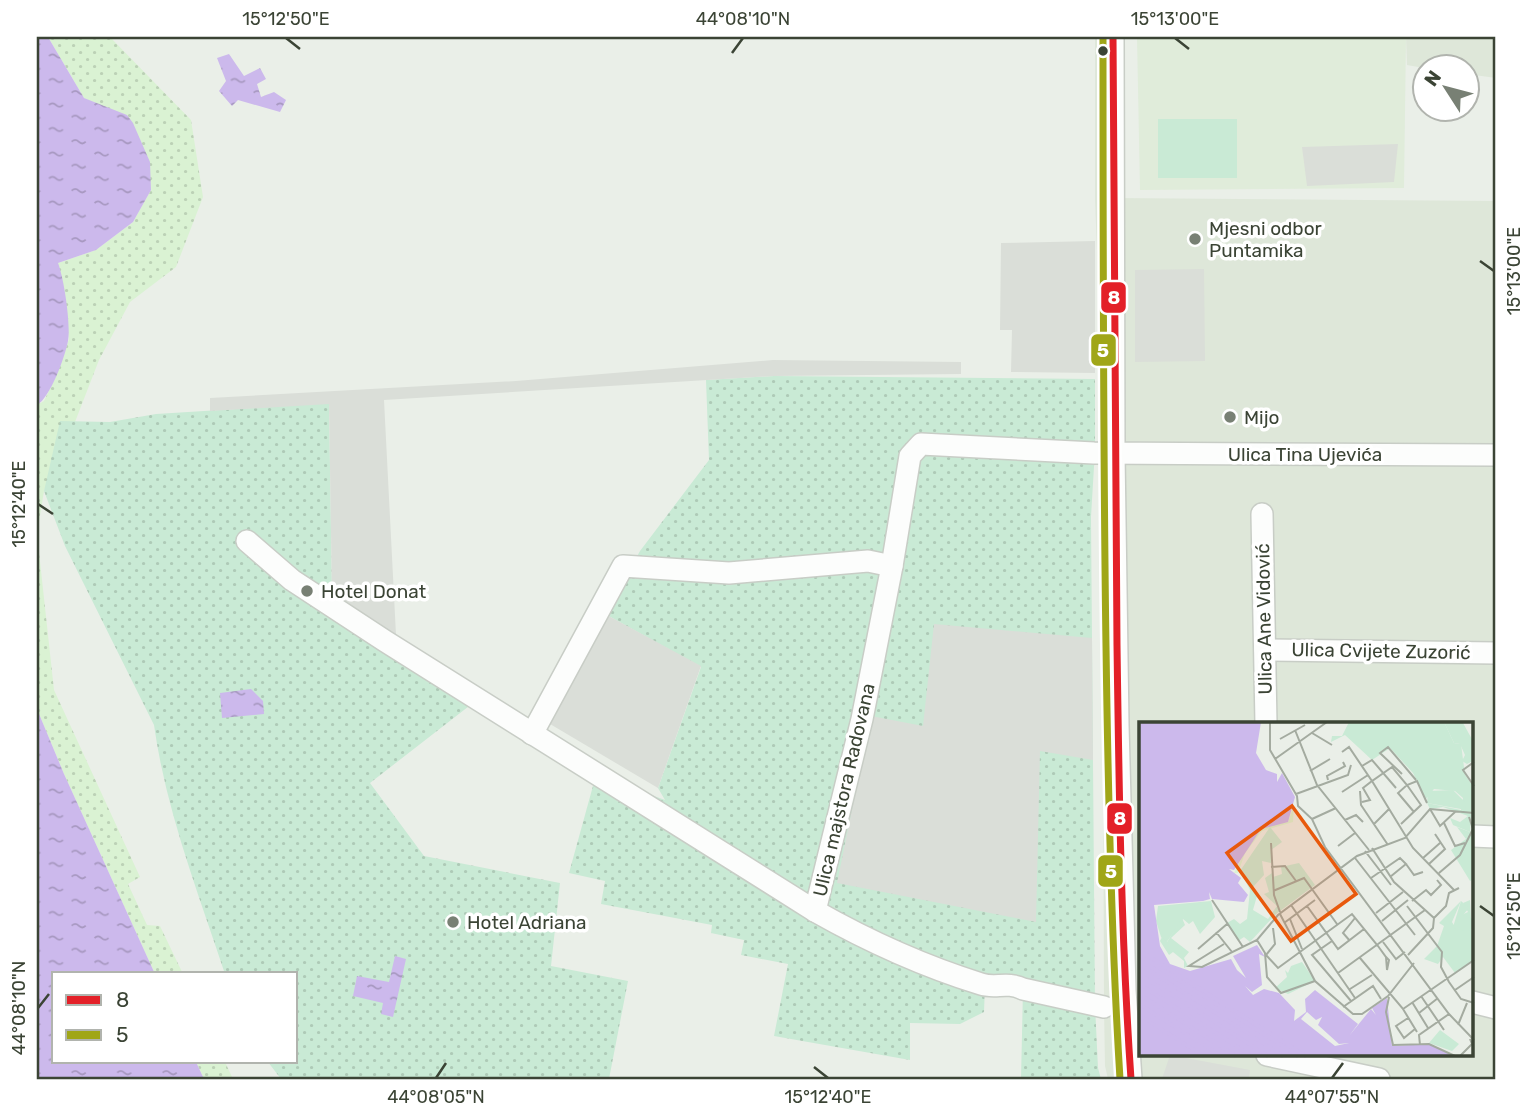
<svg xmlns="http://www.w3.org/2000/svg" width="1533" height="1116" font-family="Rubik,sans-serif">
	<style>
		.residential { fill: #dee7d9; fill-rule: evenodd }
		.education { fill: #e0ecda }
		.grass { fill: #c9ead5 }
		.sand { fill: url(#sand-dots) }
		.park { fill: url(#park-dots) }
		.parking { fill: #daded8 }
		.water { fill: url(#water-ripples) }
		.lines { fill: none; stroke-linecap: round; stroke-linejoin: round }
		.minor-casing { stroke: #c8cdc6; stroke-width: 24 }
		.minor { stroke: #fcfdfc; stroke-width: 21 }
		.bus-1-casing { stroke: #fff; stroke-width: 12 }
		.bus-2-casing { stroke: #fff; stroke-width: 12 }
		.bus-1 { stroke: #e32028; stroke-width: 7 }
		.bus-2 { stroke: #a0a618; stroke-width: 7 }
		.ticks { fill: none; stroke: #3b4435; stroke-width: 2.5 }
		.bus-dot { fill: #3b4435; stroke: #fff; stroke-width: 2.5 }
		.poi-dot { fill: #788074; stroke: #fff; stroke-width: 2.5 }
		.labels { text-anchor: middle; dominant-baseline: central; stroke-width: 7; stroke-linejoin: round; paint-order: stroke }
		.poi-label { font-size: 19px; fill: #3b4435; stroke: #fff; text-anchor: start }
		.street-label { font-size: 19px; fill: #3b4435; stroke: #fff }
		.inset-river { fill: none; stroke: #ccb9ec; stroke-width: 3.5 }
		.inset-road { fill: none; stroke: #a4aba0; stroke-width: 2 }
		.view { fill: #e8590c; fill-opacity: 0.15; stroke: #e8590c; stroke-width: 3.5 }
		.inset-edge { fill: none; stroke: #3b4435; stroke-width: 3.5 }
		.line-badge { stroke: #fff; stroke-width: 2.5 }
		.badge-label { font-size: 19px; text-anchor: middle; font-weight: bold; fill: #fff }
		.neatline { fill: none; stroke: #3b4435; stroke-width: 2.5 }
		.ticks-label { font-size: 18px; text-anchor: middle; fill: #3b4435 }
	</style>
	<defs>
		<pattern id="sand-dots" width="8" height="8" patternUnits="userSpaceOnUse" patternTransform="scale(1.75)"><rect width="8" height="8" fill="#daf2d3"/><path d="M2 2h.1M6 6h.1" fill="none" stroke="#bcd1b6" stroke-width="1.8" stroke-linecap="round"/></pattern>
		<pattern id="park-dots" width="8" height="8" patternUnits="userSpaceOnUse" patternTransform="scale(1.75)"><rect width="8" height="8" fill="#c9ead5"/><path d="M2 2h.1M6 6h.1" fill="none" stroke="#aecab7" stroke-width="1.8" stroke-linecap="round"/></pattern>
		<pattern id="water-ripples" width="26" height="14" patternUnits="userSpaceOnUse" patternTransform="scale(1.75)"><rect width="26" height="14" fill="#ccb9ec"/><path d="M2 4q2-2 4 0t4 0M15 11q2-2 4 0t4 0" fill="none" stroke="#a798c0"/></pattern>
	</defs>
	<rect width="100%" height="100%" fill="#eaefe8"/>
	<g class="residential">
		<path d="M 1095,37 L 1113,37 L 1114,198 L 1496,201 L 1496,1079 L 1108,1079 L 1105,1066 L 1104,1007 L 1102,379 L 1095,199 ZM 1141,724 L 1472,724 L 1472,1055 L 1141,1055 Z"/>
		<path d="M 1406,37 L 1496,37 L 1496,78 L 1467,74 L 1466,66 L 1424,68 L 1407,65 Z"/>
	</g>
	<path class="education" d="M 1137,37 L 1406,37 L 1404,188 L 1140,190 Z"/>
	<rect class="grass" x="1158" y="119" width="79" height="59"/>
	<g class="sand">
		<path d="M 48,37 L 110,37 L 191,120 L 203,197 L 176,267 L 130,302 L 99,360 L 75,422 L 44,491 L 37,534 L 54,690 L 140,877 L 128,884 L 147,925 L 160,926 L 183,974 L 155,974 L 64,774 L 37,709 L 37,405 L 44,401 L 57,374 L 69,339 L 58,263 L 96,250 L 133,222 L 151,190 L 89,101 L 84,98 Z"/>
		<path d="M 196,1062 L 225,1062 L 233,1079 L 204,1079 Z"/>
	</g>
	<g class="park">
		<path d="M 774,376 L 1095,379 L 1095,450 L 1091,517 L 1095,1005 L 1098,1068 L 1101,1079 L 1021,1079 L 1023,989 L 985,986 L 984,1012 L 960,1024 L 910,1023 L 910,1060 L 774,1036 L 788,964 L 741,955 L 744,940 L 711,933 L 712,925 L 601,904 L 605,881 L 569,873 L 596,775 L 665,800 L 658,788 L 701,667 L 605,614 L 640,551 L 709,460 L 706,380 Z"/>
		<path d="M 329,403 L 332,595 L 473,703 L 370,783 L 424,856 L 560,883 L 551,966 L 628,981 L 609,1079 L 281,1079 L 268,1062 L 296,1062 L 296,974 L 225,974 C 198,892 166,811 154,725 L 65,546 L 44,491 L 60,421 L 110,422 L 156,414 Z"/>
	</g>
	<g class="parking">
		<path d="M 1398,144 L 1394,182 L 1307,186 L 1302,147 Z"/>
		<path d="M 1095,241 L 1095,373 L 1011,372 L 1012,330 L 1000,330 L 1001,243 Z"/>
		<path d="M 1204,269 L 1205,361 L 1135,362 L 1135,270 Z"/>
		<path d="M 773,360 L 961,362 L 961,374 L 774,376 L 384,400 L 396,635 L 332,595 L 329,404 L 210,411 L 210,398 L 516,381 Z"/>
		<path d="M 605,614 L 701,666 L 658,788 L 545,721 Z"/>
		<path d="M 934,624 L 1092,638 L 1093,760 L 1040,751 L 1036,922 L 837,883 L 871,716 L 923,726 Z"/>
		<path d="M 1170,1055 L 1250,1070 L 1249,1079 L 1162,1079 Z"/>
	</g>
	<g class="water">
		<path d="M 37,37 L 48,37 L 84,98 L 127,115 L 133,123 L 150,162 L 151,190 L 133,222 L 96,250 L 58,263 C 64,278 71,325 68,341 C 65,357 50,398 37,405 Z"/>
		<path d="M 229,54 L 244,76 L 260,68 L 266,79 L 257,84 L 261,97 L 274,92 L 286,100 L 280,112 L 238,100 L 232,106 L 219,91 L 226,81 L 217,58 Z"/>
		<path d="M 251,689 L 263,701 L 264,714 L 222,718 L 220,693 Z"/>
		<path d="M 37,709 L 64,774 L 155,974 L 54,974 L 54,1062 L 196,1062 L 204,1079 L 37,1079 Z"/>
		<path d="M 395,956 L 406,959 L 393,1017 L 381,1014 L 383,1003 L 353,996 L 357,976 L 389,982 Z"/>
	</g>
	<g class="lines">
		<defs>
			<g id="minor">
				<path d="M 1113,37 L 1114,453 L 1118,725 L 1125,990 L 1131,1079"/>
				<path d="M 1262,514 L 1266,724"/>
				<path d="M 247,541 L 292,580 L 385,641 L 815,911 C 868,941 923,966 981,984 C 996,989 1006,981 1023,989 L 1104,1007"/>
				<path d="M 1265,650 L 1496,653"/>
				<path d="M 532,734 L 623,566 L 729,573 L 868,561 L 892,566"/>
				<path d="M 1472,836 L 1496,837"/>
				<path d="M 815,911 L 862,719 L 892,566 L 910,456 L 921,444 L 1094,453 L 1496,455"/>
				<path d="M 1472,1002 L 1496,1008"/>
				<path d="M 1267,1055 L 1379,1079"/>
			</g>
		</defs>
		<use href="#minor" class="minor-casing"/>
		<use href="#minor" class="minor"/>
		<defs>
			<path id="bus-1" d="M 1113,37 C 1113,240 1114,443 1117,645 C 1119,790 1121,935 1131,1079"/>
			<path id="bus-2" d="M 1103,37 C 1103,240 1103,443 1106,646 C 1108,790 1111,935 1120,1079"/>
		</defs>
		<use href="#bus-1" class="bus-1-casing"/>
		<use href="#bus-2" class="bus-2-casing"/>
		<use href="#bus-1" class="bus-1"/>
		<use href="#bus-2" class="bus-2"/>
	</g>
	<path class="ticks" d="M 286,38 L 300,49M 1175,38 L 1189,49M 732,53 L 743,38M 1480,261 L 1494,271M 38,504 L 53,514M 1480,906 L 1494,916M 38,1008 L 49,994M 814,1067 L 828,1078M 436,1078 L 446,1063M 1332,1078 L 1343,1063"/>
	<circle class="bus-dot" cx="1103" cy="51" r="6"/>
	<g class="poi-dot">
		<circle cx="1195" cy="239" r="7"/>
		<circle cx="1230" cy="417" r="7"/>
		<circle cx="307" cy="591" r="7"/>
		<circle cx="453" cy="922" r="7"/>
	</g>
	<g class="labels">
		<g class="poi-label">
			<text x="1209" y="228">Mjesni odbor<tspan x="1209" dy="22">Puntamika</tspan></text>
			<text x="1244" y="417">Mijo</text>
			<text x="321" y="591">Hotel Donat</text>
			<text x="467" y="922">Hotel Adriana</text>
		</g>
		<g class="street-label">
			<text x="1305" y="454">Ulica Tina Ujevića</text>
			<text transform="translate(1264 619) rotate(-91)">Ulica Ane Vidović</text>
			<text transform="translate(1381 651) rotate(1)">Ulica Cvijete Zuzorić</text>
			<text transform="translate(844 790) rotate(-77)">Ulica majstora Radovana</text>
		</g>
	</g>
	<g transform="translate(1139 722)">
		<rect width="334" height="334" fill="#eaefe8"/>
		<path d="M 210,0 L 305,0 L 315,21 L 322,22 L 326,53 L 334,64 L 331,110 L 314,103 L 311,96 L 321,100 L 329,94 L 304,85 L 291,87 L 288,81 L 322,88 L 324,76 L 316,69 L 295,67 L 287,77 L 274,51 L 251,26 L 233,38 L 206,13 L 192,20 L 193,14 L 203,14 ZM 331,178 L 334,238 L 316,251 L 304,235 L 299,242 L 285,237 L 298,224 L 305,204 L 300,201 L 322,179 L 313,200 L 316,205 L 318,195 L 329,190 L 324,181 ZM 72,179 L 76,195 L 61,212 L 54,199 L 50,202 L 44,197 L 27,221 L 22,215 L 17,199 L 19,184 ZM 163,240 L 176,259 L 149,272 L 136,266 L 148,255 L 146,248 L 149,251 L 152,244 Z" fill="#c9ead5"/>
		<path d="M 305,0 L 324,1 L 334,19 L 334,39 L 328,42 L 323,39 L 326,33 L 321,22 L 315,21 ZM 314,68 L 326,80 L 327,88 L 288,81 L 289,69 ZM 335,102 L 334,157 L 331,159 L 312,128 L 327,117 L 318,105 L 331,110 ZM 322,179 L 330,186 L 324,193 L 334,197 L 334,206 L 329,209 L 321,208 L 318,199 L 318,208 L 314,205 ZM 43,196 L 46,203 L 32,216 L 50,230 L 45,236 L 49,244 L 45,246 L 45,239 L 34,230 L 30,233 L 21,219 L 23,215 L 28,220 Z" fill="#c9ead5"/>
		<path d="M 155,83 L 154,100 L 123,109 L 106,131 L 99,151 L 95,151 L 114,115 L 129,102 L 149,100 Z" fill="#daf2d3"/>
		<path d="M 131,105 L 143,120 L 132,128 L 132,141 L 123,139 L 125,153 L 114,165 L 118,174 L 114,188 L 129,197 L 138,184 L 125,172 L 130,170 L 126,156 L 133,151 L 134,155 L 143,152 L 142,145 L 160,141 L 176,163 L 137,192 L 111,220 L 105,215 L 99,219 L 88,201 L 95,197 L 101,202 L 108,197 L 111,168 L 101,149 ZM 301,308 L 320,322 L 313,329 L 290,321 Z" fill="#c9ead5"/>
		<path d="M 0,0 L 122,0 L 117,31 L 127,48 L 138,52 L 138,60 L 143,51 L 156,75 L 149,100 L 122,107 L 95,148 L 90,147 L 102,156 L 99,161 L 109,173 L 105,180 L 73,177 L 70,170 L 71,177 L 64,179 L 15,183 L 21,224 L 31,242 L 51,249 L 92,237 L 98,248 L 107,256 L 94,234 L 118,223 L 126,235 L 120,232 L 123,263 L 113,270 L 106,264 L 114,273 L 125,267 L 140,271 L 156,288 L 155,299 L 167,290 L 166,277 L 176,268 L 219,302 L 210,314 L 232,287 L 237,293 L 233,286 L 248,276 L 253,324 L 289,322 L 315,334 L 0,334 ZM 168,290 L 177,298 L 183,295 L 179,303 L 200,322 L 210,321 L 196,324 L 162,297 Z" fill="#ccb9ec" fill-rule="evenodd"/>
		<path class="inset-river" d="M 0,228 L 167,334M 0,233 L 159,334M 0,242 L 144,334M 0,252 L 129,334M 0,262 L 113,334M 0,272 L 97,334M 0,282 L 82,334M 0,293 L 65,334"/>
		<path class="inset-road" d="M 131,0 L 131,28 L 158,74 L 159,84 L 173,97 L 186,125 L 310,292 L 335,318M 156,8 L 178,63 L 230,128M 173,11 L 193,23M 141,17 L 166,3M 203,30 L 210,25 L 233,59 L 253,45 L 268,63 L 282,83 L 262,102M 136,37 L 188,0M 335,40 L 324,48 L 335,64M 223,44 L 233,38 L 257,66M 171,49 L 191,37M 263,52 L 241,31 L 249,25 L 277,58M 189,58 L 188,54 L 206,44 L 204,40M 221,69 L 222,83 L 249,123M 203,70 L 229,53M 157,72 L 209,53 L 212,43M 223,80 L 231,78 L 224,66 L 233,59 L 274,126 L 315,168M 291,87 L 301,104 L 316,90M 275,90 L 259,71 L 268,63 L 278,59 L 288,81M 173,97 L 197,86M 206,98 L 217,93 L 224,100M 305,101 L 316,124 L 326,121M 235,102 L 250,87M 132,121 L 135,173 L 141,190M 199,124 L 216,111M 233,126 L 255,160 L 295,196M 226,129 L 252,163M 216,136 L 276,213M 284,136 L 301,121M 267,142 L 275,153 L 284,150M 290,142 L 306,127 L 296,112M 132,145 L 146,144 L 157,159M 300,151 L 321,133 L 334,107 L 330,95M 232,156 L 261,136 L 267,142 L 251,155M 134,169 L 165,156 L 198,202M 73,178 L 104,225M 273,179 L 287,168 L 292,173 L 302,163 L 298,158M 152,183 L 216,276M 168,184 L 199,227 L 225,207M 268,184 L 303,230 L 302,245 L 310,260 L 322,277 L 335,281M 237,191 L 264,170M 141,192 L 176,259 L 214,292 L 223,292 L 249,274 L 275,241M 295,196 L 307,184 L 310,171 L 320,166M 151,197 L 163,227M 243,199 L 269,178M 145,201 L 176,178M 134,206 L 136,222 L 127,233 L 139,246 L 213,192 L 239,224 L 247,235 L 250,238 L 248,248 L 247,235M 77,210 L 93,230M 118,218 L 126,231 L 128,255 L 142,271 L 176,259M 193,219 L 173,233 L 212,279M 211,219 L 204,211 L 216,196M 244,220 L 257,237 L 266,230M 85,222 L 50,244 L 63,245 L 118,218 L 139,193 L 218,134 L 266,116 L 291,87 L 335,91M 59,227 L 88,202M 269,233 L 294,206 L 295,196M 221,236 L 264,287 L 335,238M 199,251 L 286,188M 211,267 L 233,253M 316,268 L 335,255M 282,274 L 305,308M 250,275 L 247,290 L 254,323 L 290,322 L 316,334M 273,280 L 289,306M 204,285 L 234,264 L 242,277M 264,287 L 278,310M 280,291 L 299,276M 269,296 L 257,304 L 265,316 L 276,307M 319,303 L 328,281M 281,323 L 280,313 L 310,292M 321,334 L 333,322 L 331,317"/>
		<path class="view" d="M 153,84 L 217,172 L 152,219 L 88,131 Z"/>
		<rect width="334" height="334" class="inset-edge"/>
	</g>
	<g class="line-badge">
		<rect x="1100" y="281" width="27" height="33" rx="7" fill="#e32028"/>
		<rect x="1090" y="333" width="27" height="34" rx="7" fill="#a0a618"/>
		<rect x="1106" y="802" width="27" height="33" rx="7" fill="#e32028"/>
		<rect x="1097" y="854" width="27" height="34" rx="7" fill="#a0a618"/>
	</g>
	<g class="badge-label">
		<text x="1114" y="304">8</text>
		<text x="1103" y="357">5</text>
		<text x="1120" y="825">8</text>
		<text x="1111" y="878">5</text>
	</g>
	<rect width="1533" height="1116" fill="none" stroke="#ffffff" stroke-width="77"/>
	<rect x="52" y="972" width="245" height="91" fill="#ffffff" stroke="#b1b4ae" stroke-width="2"/>
	<rect x="66" y="995" width="35" height="10" fill="#e32028" stroke="#b1b4ae" stroke-width="2"/>
	<text x="116" y="1007" font-size="21" fill="#3b4435">8</text>
	<rect x="66" y="1030" width="35" height="10" fill="#a0a618" stroke="#b1b4ae" stroke-width="2"/>
	<text x="116" y="1042" font-size="21" fill="#3b4435">5</text>
	<g transform="translate(1446 88) rotate(306)"><circle r="33" fill="#ffffff" stroke="#b1b4ae" stroke-width="2"/>
	<path d="M0-5L12 26L0 18L-12 26Z" fill="#788074"/>
	<text y="-10" font-size="19" font-weight="bold" text-anchor="middle" fill="#3b4435">N</text>
	</g>
	<rect x="38" y="38" width="1456" height="1040" class="neatline"/>
	<g class="ticks-label">
		<text x="286" y="25">15°12'50"E</text>
		<text x="743" y="25">44°08'10"N</text>
		<text x="1175" y="25">15°13'00"E</text>
		<text transform="translate(1514 271) rotate(-90)" y="6">15°13'00"E</text>
		<text transform="translate(19 504) rotate(-90)" y="6">15°12'40"E</text>
		<text transform="translate(1514 916) rotate(-90)" y="6">15°12'50"E</text>
		<text transform="translate(19 1008) rotate(-90)" y="6">44°08'10"N</text>
		<text x="436" y="1103">44°08'05"N</text>
		<text x="828" y="1103">15°12'40"E</text>
		<text x="1332" y="1103">44°07'55"N</text>
	</g>
</svg>
